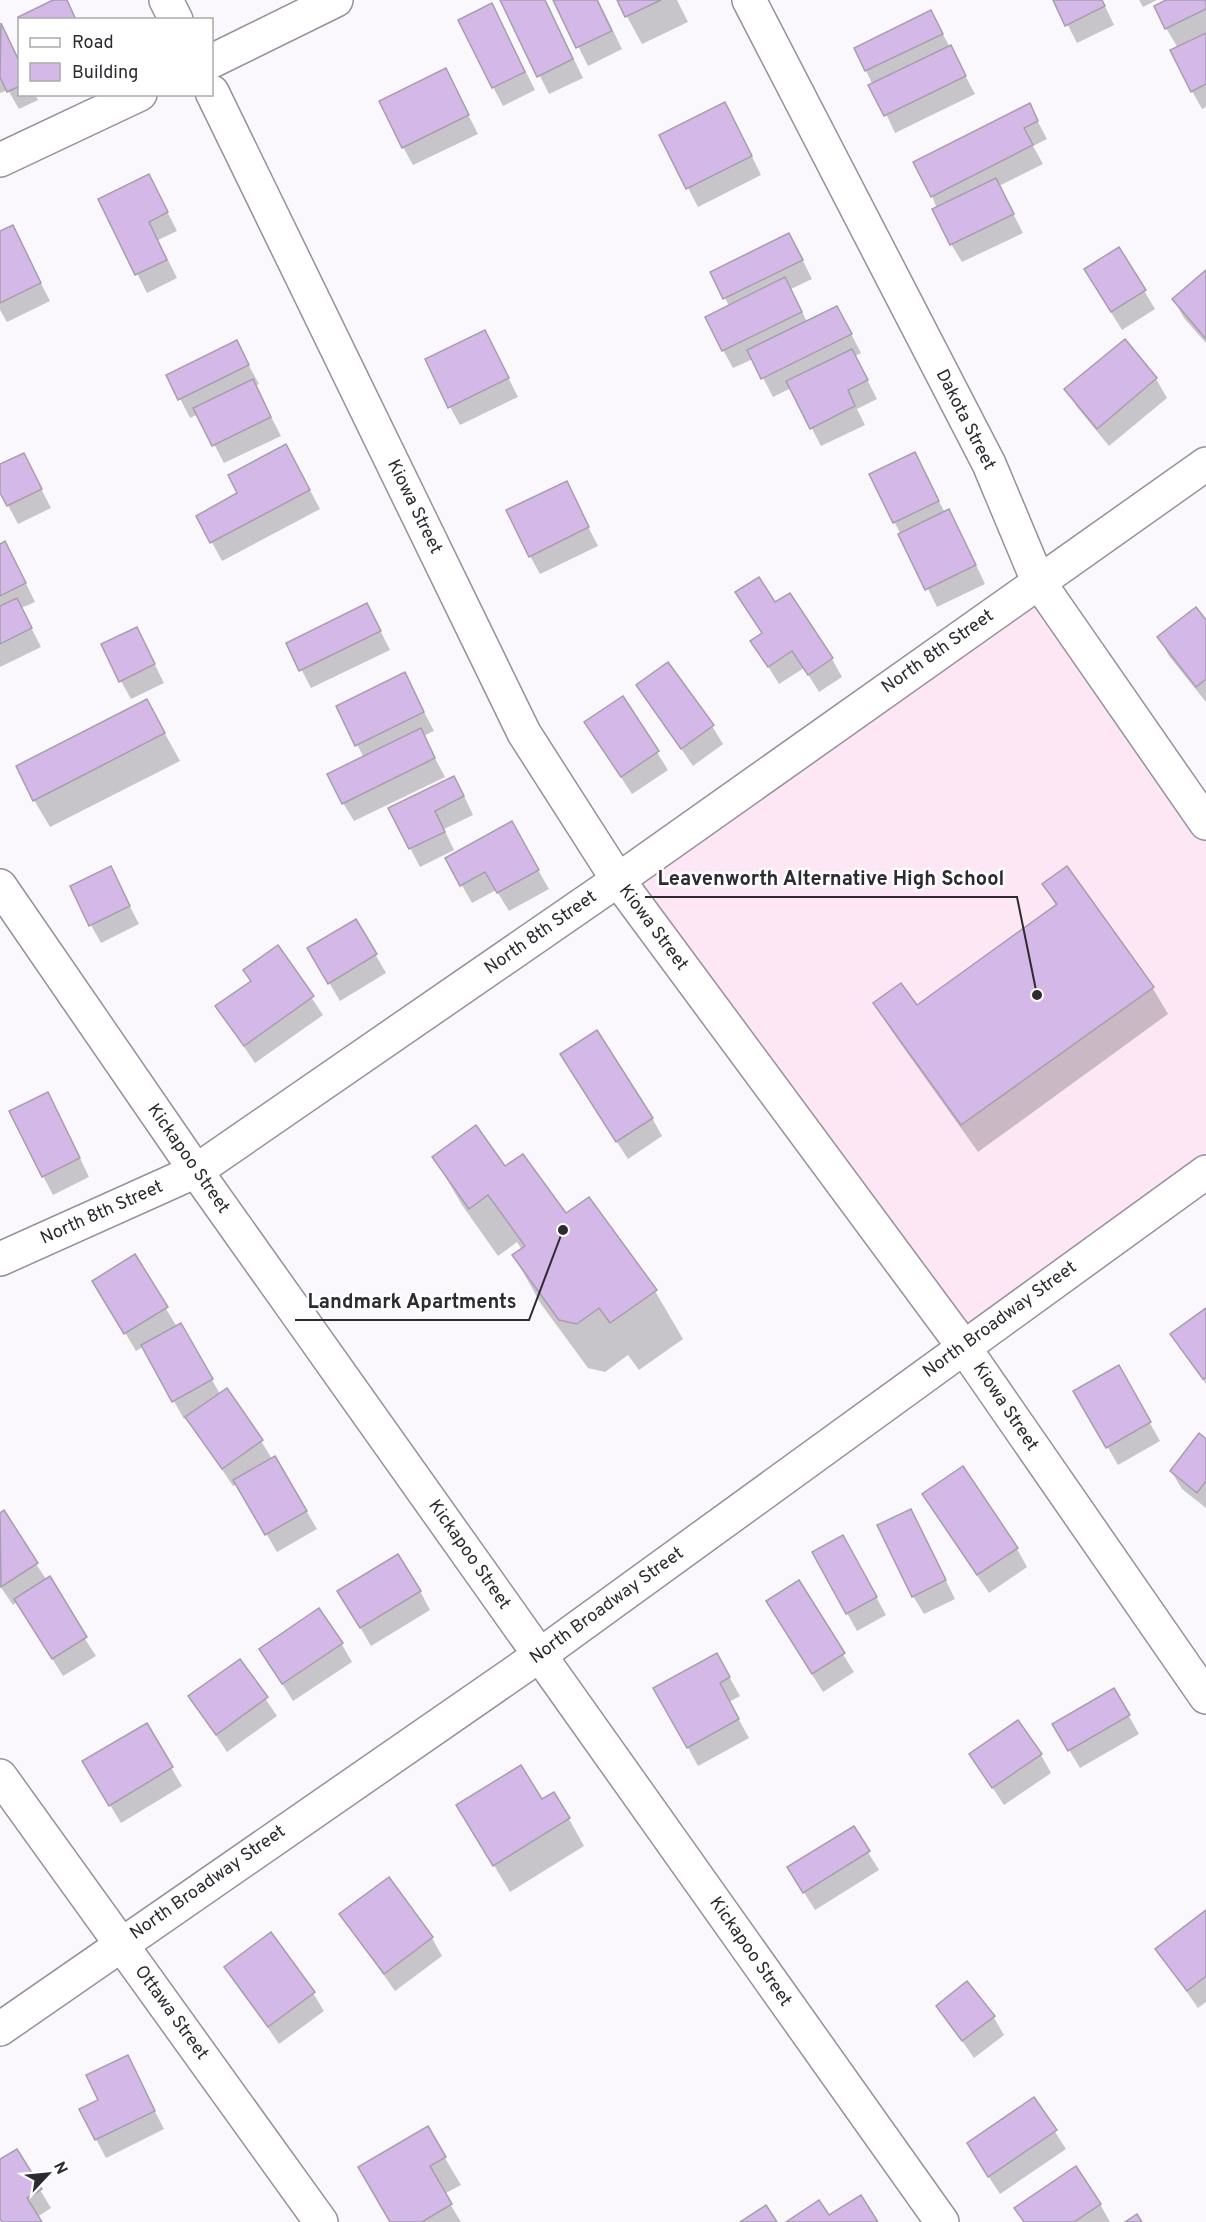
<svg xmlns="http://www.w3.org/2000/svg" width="1206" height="2222" font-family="Overpass,sans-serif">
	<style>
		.education { fill: #fde7f5 }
		.shadow { fill: #0003 }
		.building { fill: #d4b9e8; stroke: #a69eac; stroke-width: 1.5 }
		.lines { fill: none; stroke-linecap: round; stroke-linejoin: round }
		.minor-casing { stroke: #978f9d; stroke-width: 36 }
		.minor { stroke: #fff; stroke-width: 33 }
		.labels { text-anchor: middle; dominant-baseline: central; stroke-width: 5; stroke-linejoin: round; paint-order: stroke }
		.street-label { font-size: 18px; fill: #2d2a30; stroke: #fff }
		.leader { fill: none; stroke: #2d2a30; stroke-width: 2 }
		.callout-dot { fill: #2d2a30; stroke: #fff; stroke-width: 2 }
		.callout-label { font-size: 20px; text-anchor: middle; font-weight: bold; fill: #2d2a30; stroke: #fff; stroke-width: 5; stroke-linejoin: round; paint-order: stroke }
	</style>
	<rect width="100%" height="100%" fill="#faf7fd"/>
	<path class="education" d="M 1038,581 L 1206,823 L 1206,1172 L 963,1346 L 618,880 Z"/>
	<g class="shadow">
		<path d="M 502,0 L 545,0 L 583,78 L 549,94 Z"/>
		<path d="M 555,0 L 598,0 L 622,49 L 588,66 Z"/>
		<path d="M 618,0 L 677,0 L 688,22 L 642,44 Z"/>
		<path d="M 1055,0 L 1102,0 L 1114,25 L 1077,43 Z"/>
		<path d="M 1139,0 L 1157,0 L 1143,7 Z"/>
		<path d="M 1170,0 L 1206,0 L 1206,107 L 1202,109 L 1192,91 L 1178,48 L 1166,28 Z"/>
		<path d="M 492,5 L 535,90 L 503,106 L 493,87 Z"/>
		<path d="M 931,12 L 975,94 L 895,133 L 856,49 Z"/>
		<path d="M 0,25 L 20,61 L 20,94 L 35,94 L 38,100 L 19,109 L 8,90 L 0,93 Z"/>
		<path d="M 445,70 L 478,134 L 413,165 L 403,147 Z"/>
		<path d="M 1029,105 L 1047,139 L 1033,146 L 1043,164 L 999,186 L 1023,233 L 962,262 L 951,244 L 932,196 Z"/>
		<path d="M 735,122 L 761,175 L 698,207 L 661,136 Z"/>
		<path d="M 149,176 L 177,231 L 158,240 L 177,278 L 147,293 L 100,200 Z"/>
		<path d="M 12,227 L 50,301 L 7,322 L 0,310 L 0,233 Z"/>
		<path d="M 1119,249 L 1155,309 L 1122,330 L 1096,288 Z"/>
		<path d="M 799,253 L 812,279 L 791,289 L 807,322 L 847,326 L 861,353 L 855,356 L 877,399 L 857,409 L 865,425 L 821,446 L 791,388 L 773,397 L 753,359 L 733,368 L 723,350 L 729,306 L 725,298 Z"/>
		<path d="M 1206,272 L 1206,343 L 1184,318 L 1174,300 Z"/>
		<path d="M 485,332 L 518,397 L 460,425 L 450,407 Z"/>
		<path d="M 1124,341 L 1156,379 L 1167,398 L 1109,446 L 1077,407 L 1066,389 Z"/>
		<path d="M 236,342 L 259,384 L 255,386 L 281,436 L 224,463 L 198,414 L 190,418 L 168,375 Z"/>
		<path d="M 296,464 L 320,509 L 222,561 L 198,516 Z"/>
		<path d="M 0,466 L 33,473 L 51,508 L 18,524 L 0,490 Z"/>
		<path d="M 924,472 L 945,513 L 959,529 L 985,584 L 937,607 L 871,475 Z"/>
		<path d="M 566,483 L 598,546 L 540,574 L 530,556 Z"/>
		<path d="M 0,545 L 15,561 L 35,602 L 21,608 L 41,647 L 0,667 Z"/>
		<path d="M 737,593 L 775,604 L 832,659 L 842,677 L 819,692 L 804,668 L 779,684 L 752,641 L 763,634 Z"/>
		<path d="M 1206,623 L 1206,702 L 1169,656 L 1159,638 Z"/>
		<path d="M 377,624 L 390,650 L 311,688 L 288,644 Z"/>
		<path d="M 146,647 L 164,683 L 131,699 L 121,681 Z"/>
		<path d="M 404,674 L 434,731 L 423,736 L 445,777 L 354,821 L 343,803 L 364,758 L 338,707 Z"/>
		<path d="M 638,686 L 712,726 L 723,744 L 693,766 Z"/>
		<path d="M 623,698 L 668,770 L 632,794 L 597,741 Z"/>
		<path d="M 147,701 L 180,761 L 50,827 L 34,800 Z"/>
		<path d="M 464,796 L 473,815 L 444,829 L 454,850 L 420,867 L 390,809 Z"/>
		<path d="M 511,823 L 549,889 L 509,911 L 496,890 L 472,903 L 447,859 Z"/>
		<path d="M 110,868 L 139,924 L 101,943 L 91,925 Z"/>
		<path d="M 1044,885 L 1152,987 L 1168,1014 L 978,1152 L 891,1030 L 875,1003 L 917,1007 L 1056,906 Z"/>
		<path d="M 356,921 L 386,973 L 340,1001 L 309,949 Z"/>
		<path d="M 278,947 L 323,1015 L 255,1063 L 217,1007 L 252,982 L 245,970 Z"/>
		<path d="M 572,1073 L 652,1118 L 662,1136 L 628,1159 Z"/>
		<path d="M 58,1112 L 89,1177 L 53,1195 L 43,1176 Z"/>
		<path d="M 434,1157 L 505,1169 L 565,1215 L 589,1199 L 655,1291 L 683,1339 L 639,1370 L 628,1355 L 605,1372 L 588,1368 L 541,1304 L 514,1256 L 522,1250 L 517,1242 L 498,1256 L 462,1205 Z"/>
		<path d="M 134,1256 L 177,1327 L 181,1325 L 220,1394 L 261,1441 L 272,1459 L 275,1458 L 317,1529 L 277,1552 L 237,1484 L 233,1486 L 187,1417 L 184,1419 L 143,1347 L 136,1351 L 105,1299 Z"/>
		<path d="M 1206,1310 L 1206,1384 L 1172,1334 Z"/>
		<path d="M 1118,1367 L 1160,1441 L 1118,1465 L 1075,1391 Z"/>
		<path d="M 1206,1441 L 1206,1508 L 1182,1489 L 1171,1471 Z"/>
		<path d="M 911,1510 L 955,1599 L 924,1614 L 913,1596 Z"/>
		<path d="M 934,1512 L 1017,1549 L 1027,1567 L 989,1593 Z"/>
		<path d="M 3,1513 L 96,1656 L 63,1676 L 17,1602 L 13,1605 L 0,1586 L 0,1515 Z"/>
		<path d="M 853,1555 L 886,1615 L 857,1631 L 847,1613 Z"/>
		<path d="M 798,1582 L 854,1672 L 823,1692 L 778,1620 Z"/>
		<path d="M 420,1591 L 430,1610 L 371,1646 L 350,1610 Z"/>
		<path d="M 341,1643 L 352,1662 L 293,1701 L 261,1650 Z"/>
		<path d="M 240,1661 L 277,1716 L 227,1752 L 190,1696 Z"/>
		<path d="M 727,1673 L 740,1696 L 729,1702 L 749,1738 L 698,1766 L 655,1688 Z"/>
		<path d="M 1114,1690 L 1139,1734 L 1080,1768 L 1054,1725 Z"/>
		<path d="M 146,1725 L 182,1786 L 121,1823 L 84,1762 Z"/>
		<path d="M 1041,1755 L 1051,1773 L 1004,1805 L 982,1772 Z"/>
		<path d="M 542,1801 L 569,1819 L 584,1846 L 510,1892 L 474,1832 Z"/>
		<path d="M 853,1828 L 879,1870 L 815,1910 L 800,1886 Z"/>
		<path d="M 1206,1912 L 1206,2002 L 1198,2008 L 1157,1949 Z"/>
		<path d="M 341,1914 L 432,1938 L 442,1956 L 395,1991 Z"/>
		<path d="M 226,1967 L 313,1993 L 324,2011 L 279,2044 Z"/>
		<path d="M 938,2006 L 993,2016 L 1004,2035 L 974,2058 Z"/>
		<path d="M 127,2057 L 164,2129 L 106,2158 L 96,2139 Z"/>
		<path d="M 1034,2099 L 1066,2149 L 1000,2194 L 979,2162 Z"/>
		<path d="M 427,2128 L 461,2185 L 444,2194 L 461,2222 L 392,2222 Z"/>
		<path d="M 0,2161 L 40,2190 L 51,2208 L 37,2217 L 40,2222 L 3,2222 L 0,2217 Z"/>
		<path d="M 1100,2204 L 1110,2222 L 1024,2222 L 1016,2209 Z"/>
	</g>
	<g class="building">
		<path d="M 53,0 L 67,0 L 76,20 L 20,20 L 18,17 Z"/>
		<path d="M 500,0 L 545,0 L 573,59 L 537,77 Z"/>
		<path d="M 553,0 L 597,0 L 612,31 L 576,48 Z"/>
		<path d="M 617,0 L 661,0 L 625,17 Z"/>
		<path d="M 1053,0 L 1102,0 L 1105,6 L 1065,26 Z"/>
		<path d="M 1166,0 L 1206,0 L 1206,9 L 1165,29 L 1154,6 Z"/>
		<path d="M 492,3 L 525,72 L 492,88 L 458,20 Z"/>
		<path d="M 931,10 L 943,34 L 865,71 L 854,48 Z"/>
		<path d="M 1,23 L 20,63 L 20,86 L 7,92 L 0,77 Z"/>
		<path d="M 1206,33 L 1206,84 L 1191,92 L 1170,50 Z"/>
		<path d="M 951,45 L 966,76 L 884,116 L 868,85 Z"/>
		<path d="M 446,68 L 469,115 L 402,148 L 379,101 Z"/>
		<path d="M 725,102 L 752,156 L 686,189 L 659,135 Z"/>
		<path d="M 1030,103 L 1038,121 L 1024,128 L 1033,145 L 931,197 L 913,162 Z"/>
		<path d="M 149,174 L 168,212 L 149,222 L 167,260 L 135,275 L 98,199 Z"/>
		<path d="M 996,178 L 1014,214 L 950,245 L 932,209 Z"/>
		<path d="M 13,225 L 41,283 L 0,303 L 0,231 Z"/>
		<path d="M 789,233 L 803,260 L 723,299 L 710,272 Z"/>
		<path d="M 1119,247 L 1146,290 L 1111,312 L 1084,269 Z"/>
		<path d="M 1206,270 L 1206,339 L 1172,299 Z"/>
		<path d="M 785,277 L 802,312 L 722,351 L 705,317 Z"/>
		<path d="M 837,306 L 852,334 L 761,379 L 747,350 Z"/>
		<path d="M 485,330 L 509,378 L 448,408 L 425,359 Z"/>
		<path d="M 1125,339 L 1157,378 L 1097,429 L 1064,389 Z"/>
		<path d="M 237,340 L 249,365 L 178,400 L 166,375 Z"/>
		<path d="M 852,349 L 868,380 L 848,390 L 855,406 L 810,429 L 786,381 Z"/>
		<path d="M 253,379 L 271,417 L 212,446 L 193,408 Z"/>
		<path d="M 286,444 L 310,490 L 210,543 L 196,516 L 237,493 L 228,475 Z"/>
		<path d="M 915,452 L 939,501 L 893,523 L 869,474 Z"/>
		<path d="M 24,453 L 42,489 L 7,506 L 0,493 L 0,464 Z"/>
		<path d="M 567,481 L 589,527 L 529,557 L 506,510 Z"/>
		<path d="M 949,509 L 976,565 L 925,590 L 898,534 Z"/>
		<path d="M 5,541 L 26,583 L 0,596 L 0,544 Z"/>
		<path d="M 759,577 L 775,602 L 790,593 L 833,658 L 808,675 L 792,651 L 768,667 L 750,641 L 762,633 L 735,592 Z"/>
		<path d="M 17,598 L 32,628 L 0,644 L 0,606 Z"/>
		<path d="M 367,603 L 381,631 L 299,671 L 286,643 Z"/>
		<path d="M 1196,607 L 1206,620 L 1206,679 L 1196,687 L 1157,637 Z"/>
		<path d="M 137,627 L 155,664 L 119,682 L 101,644 Z"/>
		<path d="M 668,662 L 714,725 L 681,749 L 636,685 Z"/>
		<path d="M 405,672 L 424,712 L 355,746 L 336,706 Z"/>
		<path d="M 623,696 L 659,751 L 621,777 L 584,722 Z"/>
		<path d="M 147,699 L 165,733 L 33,801 L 16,766 Z"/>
		<path d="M 421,728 L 435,758 L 342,804 L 327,774 Z"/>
		<path d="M 454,776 L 464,796 L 435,811 L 445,832 L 409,849 L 388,808 Z"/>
		<path d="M 512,821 L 539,870 L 497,893 L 485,872 L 460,886 L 445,858 Z"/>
		<path d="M 111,866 L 130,906 L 89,926 L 70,886 Z"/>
		<path d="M 1067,866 L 1154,987 L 961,1125 L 873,1003 L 901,983 L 917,1005 L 1057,904 L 1042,884 Z"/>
		<path d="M 356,919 L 377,954 L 328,984 L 307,948 Z"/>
		<path d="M 278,945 L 314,996 L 244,1046 L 215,1006 L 251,981 L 243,970 Z"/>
		<path d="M 597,1030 L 653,1118 L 616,1142 L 560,1054 Z"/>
		<path d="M 48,1092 L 80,1158 L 42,1177 L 9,1111 Z"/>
		<path d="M 476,1125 L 505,1166 L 523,1154 L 566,1213 L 589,1197 L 657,1290 L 610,1323 L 599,1308 L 577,1324 L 559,1320 L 512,1255 L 525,1246 L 488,1195 L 469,1209 L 432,1157 Z"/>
		<path d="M 135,1254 L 168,1307 L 124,1334 L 92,1281 Z"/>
		<path d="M 1206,1308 L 1206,1378 L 1203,1379 L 1170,1334 Z"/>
		<path d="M 181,1323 L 213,1379 L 172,1402 L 141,1345 Z"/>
		<path d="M 1119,1365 L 1151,1422 L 1106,1448 L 1073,1391 Z"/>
		<path d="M 227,1388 L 263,1440 L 222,1469 L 185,1417 Z"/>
		<path d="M 1199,1433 L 1206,1439 L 1206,1481 L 1197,1493 L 1170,1471 Z"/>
		<path d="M 275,1456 L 307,1511 L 265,1535 L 233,1480 Z"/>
		<path d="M 963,1466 L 1018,1548 L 977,1575 L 922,1494 Z"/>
		<path d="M 911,1509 L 946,1580 L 912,1597 L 877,1525 Z"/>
		<path d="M 4,1510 L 38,1563 L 1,1587 L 0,1513 Z"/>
		<path d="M 843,1535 L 877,1597 L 846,1614 L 812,1552 Z"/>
		<path d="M 398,1554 L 421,1591 L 360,1628 L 337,1591 Z"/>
		<path d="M 50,1576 L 87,1637 L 52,1659 L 14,1599 Z"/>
		<path d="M 799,1580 L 845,1653 L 812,1674 L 766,1601 Z"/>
		<path d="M 319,1608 L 343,1643 L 282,1684 L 259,1649 Z"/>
		<path d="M 717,1653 L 730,1677 L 720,1683 L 739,1719 L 687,1748 L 653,1688 Z"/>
		<path d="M 240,1659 L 268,1697 L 216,1735 L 188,1696 Z"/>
		<path d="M 1114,1688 L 1130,1715 L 1068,1751 L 1052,1724 Z"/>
		<path d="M 1018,1720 L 1042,1754 L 992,1788 L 969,1754 Z"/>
		<path d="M 147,1723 L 173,1767 L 109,1806 L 82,1761 Z"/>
		<path d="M 521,1765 L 542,1799 L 554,1792 L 570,1818 L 493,1866 L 456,1805 Z"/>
		<path d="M 854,1826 L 870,1851 L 803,1893 L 787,1867 Z"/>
		<path d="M 389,1877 L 433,1937 L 384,1974 L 339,1914 Z"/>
		<path d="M 1206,1910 L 1206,1976 L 1187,1991 L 1155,1949 Z"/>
		<path d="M 271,1932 L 315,1992 L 268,2027 L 224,1967 Z"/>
		<path d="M 967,1981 L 995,2016 L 962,2041 L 936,2006 Z"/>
		<path d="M 128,2055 L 155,2111 L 95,2140 L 79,2109 L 98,2100 L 86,2075 Z"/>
		<path d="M 1034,2097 L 1057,2130 L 988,2177 L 967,2143 Z"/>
		<path d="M 428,2126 L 446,2157 L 430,2166 L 452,2204 L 422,2222 L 390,2222 L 358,2167 Z"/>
		<path d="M 17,2149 L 42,2189 L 27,2198 L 42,2222 L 2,2222 L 0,2219 L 0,2159 Z"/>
		<path d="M 1076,2166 L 1101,2204 L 1074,2222 L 1024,2222 L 1014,2208 Z"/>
		<path d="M 861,2195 L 878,2222 L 786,2222 L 819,2200 L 829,2215 Z"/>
		<path d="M 766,2205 L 777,2222 L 740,2222 Z"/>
		<path d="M 1137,2214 L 1142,2222 L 1125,2222 Z"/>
	</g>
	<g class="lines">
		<defs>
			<g id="minor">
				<path d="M 166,0 L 176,20"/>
				<path d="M 749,0 L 989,464 L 1038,581 L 1206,823"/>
				<path d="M 212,61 L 336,0"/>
				<path d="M 212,92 L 524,733 L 618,880 L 963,1346 L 1206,1697"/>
				<path d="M 0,160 L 140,94"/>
				<path d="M 0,886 L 196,1171 L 942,2222"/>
				<path d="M 0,1259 L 196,1171 L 618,880 L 1206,464"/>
				<path d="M 0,1776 L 321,2222"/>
				<path d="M 0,2029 L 540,1655 L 1206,1172"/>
			</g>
		</defs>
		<use href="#minor" class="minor-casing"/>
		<use href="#minor" class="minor"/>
	</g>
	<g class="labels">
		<g class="street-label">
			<text transform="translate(965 420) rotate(63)">Dakota Street</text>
			<text transform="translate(414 507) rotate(64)">Kiowa Street</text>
			<text transform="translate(938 652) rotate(-35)">North 8th Street</text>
			<text transform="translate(653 928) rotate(53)">Kiowa Street</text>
			<text transform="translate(541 933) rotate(-35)">North 8th Street</text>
			<text transform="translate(188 1159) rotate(55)">Kickapoo Street</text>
			<text transform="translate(102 1213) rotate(-24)">North 8th Street</text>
			<text transform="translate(1000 1320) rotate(-36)">North Broadway Street</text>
			<text transform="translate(1005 1407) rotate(56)">Kiowa Street</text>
			<text transform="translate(469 1555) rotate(55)">Kickapoo Street</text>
			<text transform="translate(607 1606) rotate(-36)">North Broadway Street</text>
			<text transform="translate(208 1883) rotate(-35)">North Broadway Street</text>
			<text transform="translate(750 1952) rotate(55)">Kickapoo Street</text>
			<text transform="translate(171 2013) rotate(54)">Ottawa Street</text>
		</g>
	</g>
	<path class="leader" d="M1037 995L1017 897H645M563 1230L529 1320H295"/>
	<g class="callout-dot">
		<circle cx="1037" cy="995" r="6"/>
		<circle cx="563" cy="1230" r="6"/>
	</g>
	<g class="callout-label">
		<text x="831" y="885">Leavenworth Alternative High School</text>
		<text x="412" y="1308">Landmark Apartments</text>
	</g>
	<rect x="18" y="18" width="195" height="78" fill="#ffffff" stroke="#abaaac" stroke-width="1.5"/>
	<rect x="30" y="38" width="30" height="9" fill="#ffffff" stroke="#abaaac" stroke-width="1.5"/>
	<text x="72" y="48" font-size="18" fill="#2d2a30">Road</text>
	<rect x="30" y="63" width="30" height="18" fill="#d4b9e8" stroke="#abaaac" stroke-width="1.5"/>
	<text x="72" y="78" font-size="18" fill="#2d2a30">Building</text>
	<g transform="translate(48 2174) rotate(64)" stroke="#ffffff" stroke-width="4.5" paint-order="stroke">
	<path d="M0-4.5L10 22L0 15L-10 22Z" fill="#2d2a30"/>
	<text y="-9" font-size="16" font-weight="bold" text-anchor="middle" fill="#2d2a30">N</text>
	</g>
</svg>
